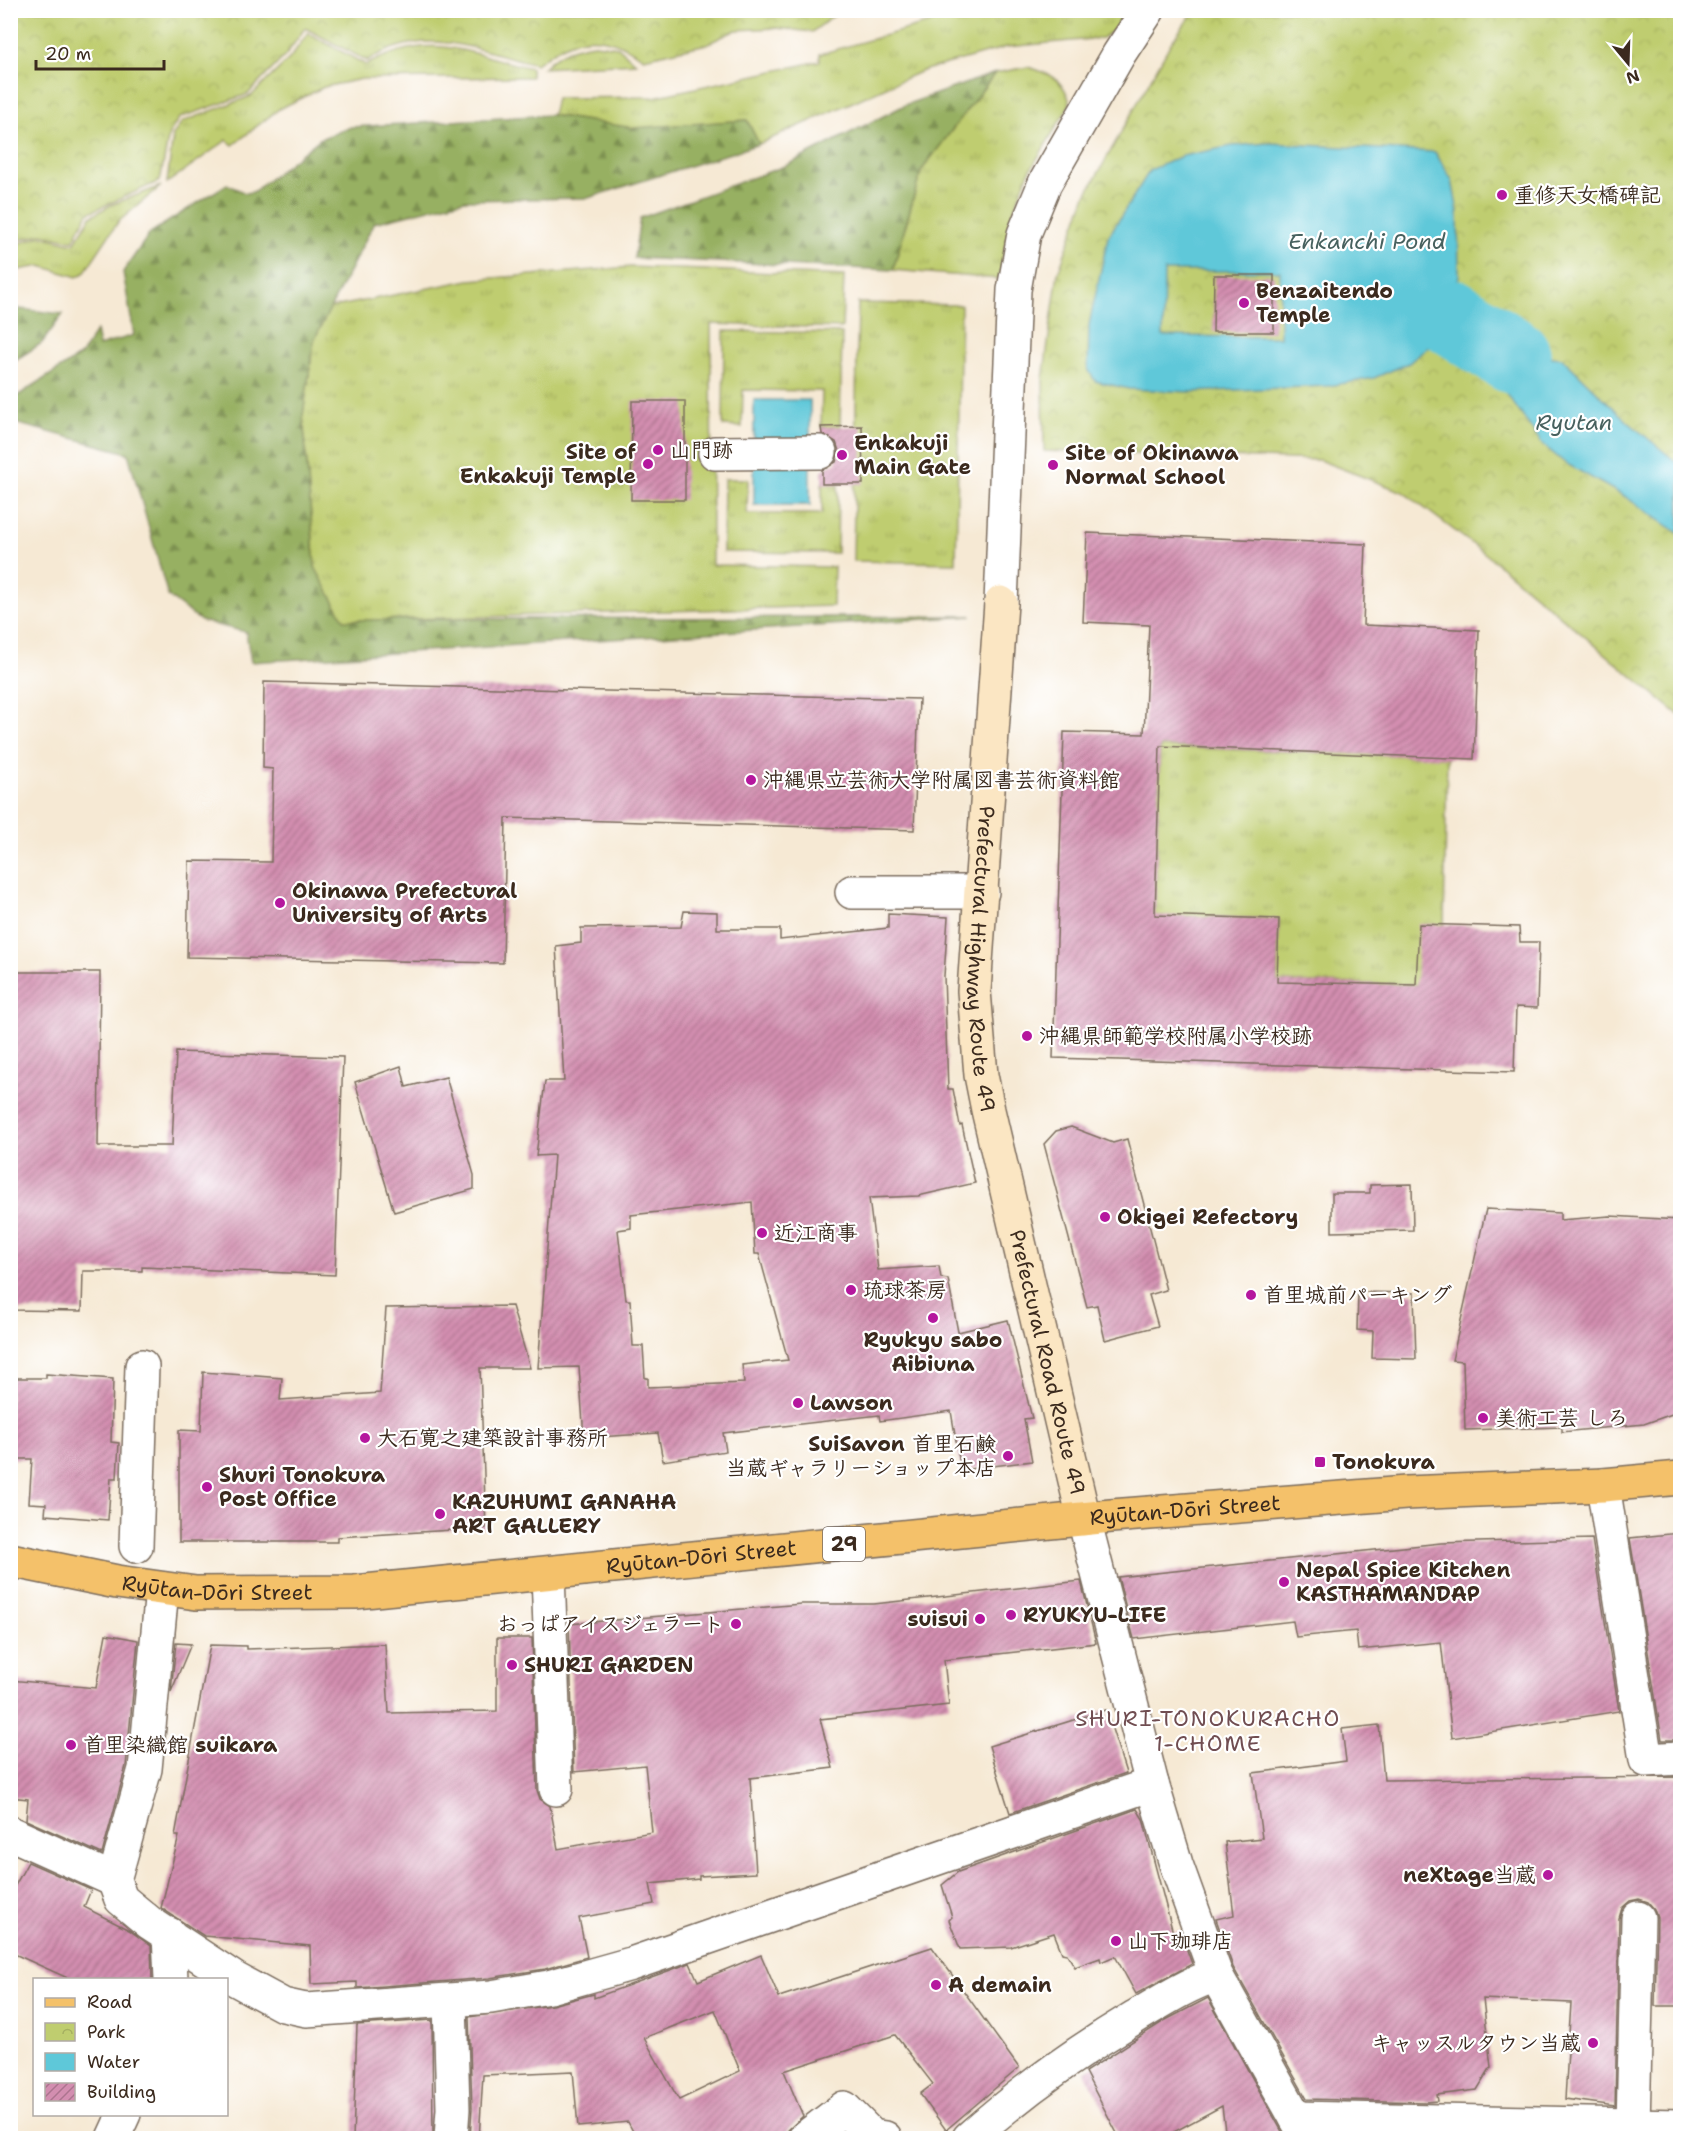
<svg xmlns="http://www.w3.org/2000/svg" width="1691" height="2149" font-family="'Shantell Sans','Klee One',sans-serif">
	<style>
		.grass { fill: url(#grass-tufts); stroke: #7d7c46; stroke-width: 1.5 }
		.forest { fill: url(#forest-firs); stroke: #696d40; stroke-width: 1.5 }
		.park { fill: url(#park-crowns); stroke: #7d7c46; stroke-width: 1.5 }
		.water { fill: #5ec8d9; stroke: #4c797c; stroke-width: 1.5; fill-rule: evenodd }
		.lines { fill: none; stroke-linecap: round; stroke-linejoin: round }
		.river { stroke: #5ec8d9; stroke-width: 76 }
		.building { fill: url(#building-hatch); fill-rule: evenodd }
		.pedestrian-casing { stroke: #7c6d5e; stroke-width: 36 }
		.minor-casing { stroke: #7c6d5e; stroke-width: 36 }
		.secondary-casing { stroke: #7c6d5e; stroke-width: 36 }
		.primary-casing { stroke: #7c6d5e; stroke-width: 36 }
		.pedestrian { stroke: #fff; stroke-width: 33 }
		.minor { stroke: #fff; stroke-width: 33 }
		.secondary { stroke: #fbe6c3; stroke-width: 33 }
		.primary { stroke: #f4c16a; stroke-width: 33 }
		.poi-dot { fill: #b5179e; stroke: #fff; stroke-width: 2 }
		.labels { text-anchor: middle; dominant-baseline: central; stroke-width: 4.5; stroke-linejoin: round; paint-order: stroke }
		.shield { fill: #fff; stroke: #766a62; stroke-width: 1.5 }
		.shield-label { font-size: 20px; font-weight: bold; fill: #3b2a1e }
		.poi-label { font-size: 21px; font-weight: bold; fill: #3b2a1e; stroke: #fff; text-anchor: start }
		.street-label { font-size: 21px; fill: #3b2a1e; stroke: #fff }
		.water-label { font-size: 22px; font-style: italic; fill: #47615f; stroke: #fff }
		.neighbourhood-label { font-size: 22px; letter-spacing: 1.5px; fill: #704d51; stroke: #fff }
	</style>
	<defs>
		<pattern id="grass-tufts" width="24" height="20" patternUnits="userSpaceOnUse" patternTransform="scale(1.5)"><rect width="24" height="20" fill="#bfcd6f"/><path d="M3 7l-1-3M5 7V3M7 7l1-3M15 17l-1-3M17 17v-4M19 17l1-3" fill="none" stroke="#a5b060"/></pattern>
		<pattern id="forest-firs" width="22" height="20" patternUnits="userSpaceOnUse" patternTransform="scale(1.5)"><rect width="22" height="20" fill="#97b062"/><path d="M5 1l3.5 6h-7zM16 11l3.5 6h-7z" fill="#7c8f50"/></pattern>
		<pattern id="park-crowns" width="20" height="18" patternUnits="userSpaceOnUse" patternTransform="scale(1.5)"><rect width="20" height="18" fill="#bfcd6f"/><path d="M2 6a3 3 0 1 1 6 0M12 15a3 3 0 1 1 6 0" fill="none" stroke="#a5b060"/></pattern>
		<pattern id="building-hatch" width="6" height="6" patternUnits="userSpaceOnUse" patternTransform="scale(1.5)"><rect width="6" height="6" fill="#d38eb0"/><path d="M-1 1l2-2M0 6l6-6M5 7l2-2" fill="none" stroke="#ac748f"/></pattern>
	</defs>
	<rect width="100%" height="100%" fill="#fff"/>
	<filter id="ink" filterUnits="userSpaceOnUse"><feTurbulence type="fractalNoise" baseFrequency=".0167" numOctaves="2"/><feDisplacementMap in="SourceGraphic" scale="12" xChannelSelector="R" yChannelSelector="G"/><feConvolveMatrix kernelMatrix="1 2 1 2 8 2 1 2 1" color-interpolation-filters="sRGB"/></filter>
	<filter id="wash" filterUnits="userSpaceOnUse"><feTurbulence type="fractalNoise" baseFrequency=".008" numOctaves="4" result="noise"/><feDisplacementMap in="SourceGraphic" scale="24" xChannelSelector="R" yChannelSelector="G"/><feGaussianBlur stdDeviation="1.35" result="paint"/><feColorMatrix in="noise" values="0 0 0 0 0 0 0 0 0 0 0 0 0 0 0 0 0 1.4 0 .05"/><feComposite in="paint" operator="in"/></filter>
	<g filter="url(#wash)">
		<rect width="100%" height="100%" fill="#f6e9d4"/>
		<g class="grass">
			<path d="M 971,11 L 1129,11 L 1121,26 L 1102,38 L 1007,47 L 922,71 L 759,144 L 747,120 L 634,129 L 552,115 L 556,98 L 654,97 L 820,61 L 820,54 Z"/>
			<path d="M 308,33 L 366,65 C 432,30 465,53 531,68 L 531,77 L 362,79 L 324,87 L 279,109 L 233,145 L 227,140 L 167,183 L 173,135 L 182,122 L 251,96 L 290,58 Z"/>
			<path d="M 595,44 L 618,47 L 636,63 L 543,68 C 559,51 573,47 595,44 Z"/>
			<path d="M 1028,67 C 1049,73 1066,81 1070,104 L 1028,174 L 1010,219 L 999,279 L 893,270 L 921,171 L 995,73 Z"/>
			<path d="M 161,186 L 118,222 L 84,273 L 77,277 L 41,266 L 11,271 L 11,246 L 40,236 L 74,244 L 91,216 L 111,205 Z"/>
			<path d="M 631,267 L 844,276 L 842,328 L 711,324 L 712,565 L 834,567 L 833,606 L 344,621 L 315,568 L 303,415 L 314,340 L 329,308 L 469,280 Z"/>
			<path d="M 858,303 L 961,305 L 956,563 L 853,561 Z"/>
			<path d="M 724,331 L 842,333 L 840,427 L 821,427 L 822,391 L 743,390 L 742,427 L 723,426 Z"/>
			<path d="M 724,479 L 748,479 L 747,514 L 822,514 L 822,484 L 838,484 L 837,553 L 723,552 Z"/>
			<path d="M 1160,747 L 1447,757 L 1444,925 L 1416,985 L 1277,982 L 1279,919 L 1182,916 L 1154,932 Z"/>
		</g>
		<g class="forest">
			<path d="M 995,73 L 921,171 L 893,270 L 634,258 L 640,218 L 785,166 L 905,105 Z"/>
			<path d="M 550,115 L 634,128 L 747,120 L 759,144 L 588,198 L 465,200 L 374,223 L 314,340 L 303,415 L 315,567 L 344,620 L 972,616 L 251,662 L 246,632 L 201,621 L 168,596 L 128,453 L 11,422 L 11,400 L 81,355 L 96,331 L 99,346 L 134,335 L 123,272 L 150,233 L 227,184 L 245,193 L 253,192 L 320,139 L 351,127 Z"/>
			<path d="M 11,308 L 63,314 L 42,343 L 11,363 Z"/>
		</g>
		<g class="park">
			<path d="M 11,10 L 840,10 L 840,11 L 812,32 L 777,28 L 736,30 L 707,44 L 644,58 C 600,30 578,32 536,64 C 475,50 425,24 367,61 L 305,28 L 286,55 L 248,94 L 179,118 L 169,134 L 160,181 L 88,213 L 73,241 L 41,234 L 11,242 Z"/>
			<path d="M 1194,11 L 1680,11 L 1680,716 L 1487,555 L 1403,492 L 1319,460 L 1044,451 L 1043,379 L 1058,273 L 1086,195 L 1171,43 Z"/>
		</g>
		<g class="water">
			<path d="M 1269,143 L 1435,152 L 1452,180 L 1458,212 L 1459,275 L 1452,317 L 1431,344 L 1409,363 L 1374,378 L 1328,386 L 1190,392 L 1129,389 L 1095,381 L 1088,369 L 1089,325 L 1108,237 L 1150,170 L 1182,156 L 1232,146 ZM 1164,271 L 1280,271 L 1280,337 L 1163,336 Z"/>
			<path d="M 1523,354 L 1562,358 L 1627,421 L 1680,465 L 1680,534 L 1624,496 L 1565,463 L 1543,445 L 1499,383 C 1496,368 1509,357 1523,354 Z"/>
			<rect x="754" y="400" width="56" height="105"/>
		</g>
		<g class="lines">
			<path class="river" d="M 1452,317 L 1513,356"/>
		</g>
		<g id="blocks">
			<g class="building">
				<path d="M 1214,275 L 1274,275 L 1274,332 L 1213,332 Z"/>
				<path d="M 632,401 L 685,401 L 685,500 L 631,500 Z"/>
				<path d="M 862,426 L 863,484 L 822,484 L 822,470 L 836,462 L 839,451 L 836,442 L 822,434 L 821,427 Z"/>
				<path d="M 1087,533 L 1366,544 L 1363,625 L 1479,630 L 1474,759 L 1160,746 L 1155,915 L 1279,919 L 1277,982 L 1416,985 L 1419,924 L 1519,927 L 1520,942 L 1539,942 L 1537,1008 L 1516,1007 L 1514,1072 L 1053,1058 L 1064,732 L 1144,734 L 1149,625 L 1083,622 Z"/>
				<path d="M 264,682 L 919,699 L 914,830 L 506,818 L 503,963 L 187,957 L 189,861 L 271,862 L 273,769 L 263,768 Z"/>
				<path d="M 684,911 L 717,912 L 717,929 L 780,929 L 780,940 L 888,928 L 888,914 L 948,917 L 944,976 L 948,1089 L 953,1089 L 960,1126 L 962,1125 L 975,1183 L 918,1196 L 869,1198 L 878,1270 L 939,1266 L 941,1278 L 948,1279 L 958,1332 L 1008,1320 L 1032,1418 L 1024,1419 L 1032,1461 L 961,1470 L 951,1411 L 880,1421 L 879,1415 L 723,1433 L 726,1451 L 663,1461 L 658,1433 L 584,1438 L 579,1367 L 538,1368 L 554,1155 L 536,1156 L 545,1081 L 564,1081 L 556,946 L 581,943 L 581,928 L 681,927 ZM 752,1202 L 755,1254 L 759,1254 L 788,1360 L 742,1365 L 744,1383 L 648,1387 L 648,1378 L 645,1378 L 643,1346 L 633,1346 L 630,1300 L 626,1300 L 618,1230 L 631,1228 L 631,1215 Z"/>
				<path d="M 10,972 L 100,972 L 98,1146 L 172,1146 L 176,1052 L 343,1057 L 335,1275 L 142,1267 L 142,1271 L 83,1271 L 82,1311 L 10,1310 Z"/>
				<path d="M 401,1066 L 406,1087 L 446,1077 L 474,1175 L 474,1189 L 394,1212 L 355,1082 Z"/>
				<path d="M 1071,1127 L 1113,1143 L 1127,1139 L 1166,1290 L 1149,1295 L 1158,1326 L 1105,1340 L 1097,1305 L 1087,1307 L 1044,1144 L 1056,1131 Z"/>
				<path d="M 1412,1184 L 1413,1230 L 1332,1232 L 1332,1193 L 1370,1193 L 1370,1185 Z"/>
				<path d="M 1486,1209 L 1560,1213 L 1560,1220 L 1610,1216 L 1680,1220 L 1680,1408 L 1672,1414 L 1644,1424 L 1562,1432 L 1562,1427 L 1465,1430 L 1463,1361 L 1452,1360 Z"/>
				<path d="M 1358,1292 L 1414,1293 L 1416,1359 L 1372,1358 L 1373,1331 L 1357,1330 Z"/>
				<path d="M 512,1306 L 530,1368 L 480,1368 L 486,1528 L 337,1537 L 337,1542 L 179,1542 L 179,1430 L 201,1431 L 203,1372 L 282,1378 L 280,1400 L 380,1393 L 386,1308 Z"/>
				<path d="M 46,1374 L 113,1379 L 111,1442 L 119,1443 L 117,1478 L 111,1478 L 108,1520 L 45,1515 L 46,1504 L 29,1503 L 32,1459 L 10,1459 L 10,1378 L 46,1378 Z"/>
				<path d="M 1680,1533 L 1680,1740 L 1662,1740 L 1630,1538 Z"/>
				<path d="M 1592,1539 L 1619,1711 L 1452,1738 L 1441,1642 L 1358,1650 L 1356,1631 L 1296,1637 L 1293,1621 L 1134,1639 L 1118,1577 L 1441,1543 Z"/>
				<path d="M 1081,1581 L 1096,1643 L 944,1660 L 949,1705 L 820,1719 L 833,1768 L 750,1778 L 756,1873 L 699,1876 L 699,1879 L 650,1884 L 654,1904 L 579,1918 L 587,1957 L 545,1969 L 489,1978 L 357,1988 L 357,1982 L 311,1984 L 310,1946 L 204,1936 L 161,1908 L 179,1836 L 175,1836 L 210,1645 L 246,1646 L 246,1649 L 385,1644 L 389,1713 L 497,1711 L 497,1638 L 532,1638 L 537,1790 L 540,1799 L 550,1806 L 558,1849 L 652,1832 L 645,1765 L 574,1772 L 569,1624 L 801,1604 L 874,1604 Z"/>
				<path d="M 106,1634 L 138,1640 L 126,1766 L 102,1854 L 26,1820 L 28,1799 L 10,1797 L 10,1680 L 96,1688 Z"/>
				<path d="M 176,1643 L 191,1644 L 171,1692 Z"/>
				<path d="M 1106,1710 L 1126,1773 L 1010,1813 L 989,1746 Z"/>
				<path d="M 1379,1725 L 1384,1780 L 1680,1777 L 1680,2006 L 1655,2006 L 1657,1918 L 1654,1909 L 1648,1902 L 1639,1899 L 1630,1901 L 1622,1908 L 1619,1918 L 1615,2106 L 1565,2099 L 1571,2003 L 1483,1999 L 1491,2067 L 1477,2090 L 1437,2095 L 1438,2101 L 1426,2102 L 1307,2099 L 1233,1967 L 1216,1919 L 1234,1915 L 1225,1842 L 1262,1838 L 1253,1773 L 1346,1761 L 1342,1729 Z"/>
				<path d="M 1137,1809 L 1143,1819 L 1173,1933 L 1180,1931 L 1192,1964 L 1136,1994 L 1115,1956 L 1101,1962 L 1100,1958 L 1075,1967 L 1067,1954 L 1062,1953 L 1054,1933 L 1011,1947 L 960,1949 L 949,1920 L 952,1917 L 942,1885 L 958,1872 Z"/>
				<path d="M 28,1862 L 91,1890 L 84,1907 L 129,1930 L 151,1946 L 152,1980 L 72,1980 L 10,1952 L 10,1895 Z"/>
				<path d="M 932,1947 L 1019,2068 L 946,2130 L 920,2094 L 933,2084 L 895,2035 L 784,2071 L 803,2116 L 788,2130 L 787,2139 L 637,2139 L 628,2122 L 578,2127 L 573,2071 L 483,2075 L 479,2139 L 470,2139 L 472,2108 L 469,2017 L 552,2005 L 594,1994 L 594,1998 L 690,1963 L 698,1981 L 761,1955 L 779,1997 ZM 715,2010 L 740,2071 L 679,2100 L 644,2038 Z"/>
				<path d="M 1208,1998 L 1286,2139 L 1226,2139 L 1222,2106 L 1161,2139 L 1120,2139 L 1085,2072 L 1164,2021 Z"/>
				<path d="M 432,2020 L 433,2139 L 353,2139 L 357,2025 Z"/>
			</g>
		</g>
	</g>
	<g filter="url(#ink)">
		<use href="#blocks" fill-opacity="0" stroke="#7c6d5e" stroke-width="1.5"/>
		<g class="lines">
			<defs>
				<g id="pedestrian">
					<path d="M 715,453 L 820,452"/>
					<path d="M 1001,603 L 1014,290 L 1024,234 L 1045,183 L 1119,54 L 1148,10"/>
				</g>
				<g id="minor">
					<path d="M 852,892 L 982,892"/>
					<path d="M 1603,1485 L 1646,1760 L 1680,1758"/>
					<path d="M 1084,1519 L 1152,1784 L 1176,1864 L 1216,1975 L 1307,2138"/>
					<path d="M 136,1546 L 142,1366"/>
					<path d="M 548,1574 L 556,1789"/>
					<path d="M 162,1589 L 145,1769 L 114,1880 L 121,1899 L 150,1923 L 235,1979 L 283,2005 L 306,2010 L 491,1997 L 549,1987 L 631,1964 L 1152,1784"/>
					<path d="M 10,1833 L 114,1880"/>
					<path d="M 169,1934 L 171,1980"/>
					<path d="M 450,2001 L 453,2109 L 451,2138"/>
					<path d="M 1296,2118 L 1680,2126"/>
					<path d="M 1633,2125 L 1638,1918"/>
					<path d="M 113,2138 L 124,2114"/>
					<path d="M 805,2138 L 844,2108 L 872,2136 L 885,2138"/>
					<path d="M 969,2138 C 1021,2092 1075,2053 1135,2017 C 1162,2001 1186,1985 1216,1975"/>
				</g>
				<g id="secondary">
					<path id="s1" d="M 1001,603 L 974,991 L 981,1075 L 988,1110 L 1084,1519"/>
				</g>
				<g id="primary">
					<path id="s2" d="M 10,1560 L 117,1582 L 196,1593 L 355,1592 L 1111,1516 L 1406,1493 L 1603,1485 L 1680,1478"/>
				</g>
			</defs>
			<use href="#pedestrian" class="pedestrian-casing"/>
			<use href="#minor" class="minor-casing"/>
			<use href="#secondary" class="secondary-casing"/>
			<use href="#primary" class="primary-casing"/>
			<use href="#pedestrian" class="pedestrian"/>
			<use href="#minor" class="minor"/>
			<use href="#secondary" class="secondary"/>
			<use href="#primary" class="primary"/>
		</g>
	</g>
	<g class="poi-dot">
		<circle cx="1502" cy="195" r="6"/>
		<circle cx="1244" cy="303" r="6"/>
		<circle cx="658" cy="450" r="6"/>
		<circle cx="842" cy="455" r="6"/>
		<circle cx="648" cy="464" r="6"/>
		<circle cx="1053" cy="465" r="6"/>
		<circle cx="751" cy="780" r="6"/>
		<circle cx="280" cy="903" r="6"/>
		<circle cx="1027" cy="1036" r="6"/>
		<circle cx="1105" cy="1217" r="6"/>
		<circle cx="762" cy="1233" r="6"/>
		<circle cx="851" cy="1290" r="6"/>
		<circle cx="1251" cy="1295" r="6"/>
		<circle cx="933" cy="1318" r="6"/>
		<circle cx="798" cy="1403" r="6"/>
		<circle cx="1483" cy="1418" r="6"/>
		<circle cx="365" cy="1438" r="6"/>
		<circle cx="1008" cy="1456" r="6"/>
		<rect x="1314" y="1456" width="12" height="12" rx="3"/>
		<circle cx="207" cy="1487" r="6"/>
		<circle cx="440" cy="1514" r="6"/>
		<circle cx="1284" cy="1582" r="6"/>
		<circle cx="1011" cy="1615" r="6"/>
		<circle cx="980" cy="1619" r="6"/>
		<circle cx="736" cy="1624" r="6"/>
		<circle cx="512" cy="1665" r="6"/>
		<circle cx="71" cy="1745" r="6"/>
		<circle cx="1548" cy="1875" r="6"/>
		<circle cx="1116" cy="1941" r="6"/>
		<circle cx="936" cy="1985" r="6"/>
		<circle cx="1593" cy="2043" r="6"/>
	</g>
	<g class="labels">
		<rect class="shield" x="823" y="1527" width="42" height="34" rx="4.5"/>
		<g class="shield-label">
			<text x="844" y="1544">29</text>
		</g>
		<g class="poi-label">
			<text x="1514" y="195">重修天女橋碑記</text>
			<text x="1256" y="291">Benzaitendo<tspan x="1256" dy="24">Temple</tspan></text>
			<text x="854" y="443">Enkakuji<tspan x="854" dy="24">Main Gate</tspan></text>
			<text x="670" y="450">山門跡</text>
			<text x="636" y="452" text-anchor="end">Site of<tspan x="636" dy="24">Enkakuji Temple</tspan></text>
			<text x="1065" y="453">Site of Okinawa<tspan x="1065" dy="24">Normal School</tspan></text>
			<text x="763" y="780">沖縄県立芸術大学附属図書芸術資料館</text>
			<text x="292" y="891">Okinawa Prefectural<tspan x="292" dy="24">University of Arts</tspan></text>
			<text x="1039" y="1036">沖縄県師範学校附属小学校跡</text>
			<text x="1117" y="1217">Okigei Refectory</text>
			<text x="774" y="1233">近江商事</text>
			<text x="863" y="1290">琉球茶房</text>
			<text x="1263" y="1295">首里城前パーキング</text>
			<text x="933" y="1340" text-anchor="middle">Ryukyu sabo<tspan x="933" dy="24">Aibiuna</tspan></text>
			<text x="810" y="1403">Lawson</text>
			<text x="1495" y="1418">美術工芸 しろ</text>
			<text x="377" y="1438">大石寛之建築設計事務所</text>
			<text x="996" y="1444" text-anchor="end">SuiSavon 首里石鹸<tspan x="996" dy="24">当蔵ギャラリーショップ本店</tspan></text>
			<text x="1332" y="1462">Tonokura</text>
			<text x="219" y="1475">Shuri Tonokura<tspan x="219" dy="24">Post Office</tspan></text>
			<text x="452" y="1502">KAZUHUMI GANAHA<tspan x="452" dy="24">ART GALLERY</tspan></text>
			<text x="1296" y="1570">Nepal Spice Kitchen<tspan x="1296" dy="24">KASTHAMANDAP</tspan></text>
			<text x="1023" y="1615">RYUKYU-LIFE</text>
			<text x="968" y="1619" text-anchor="end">suisui</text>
			<text x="724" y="1624" text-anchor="end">おっぱアイスジェラート</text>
			<text x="524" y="1665">SHURI GARDEN</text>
			<text x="83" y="1745">首里染織館 suikara</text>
			<text x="1536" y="1875" text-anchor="end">neXtage当蔵</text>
			<text x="1128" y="1941">山下珈琲店</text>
			<text x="948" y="1985">A demain</text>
			<text x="1581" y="2043" text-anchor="end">キャッスルタウン当蔵</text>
		</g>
		<g class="street-label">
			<text stroke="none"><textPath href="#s1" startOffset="357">Prefectural Highway Route 49</textPath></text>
			<text stroke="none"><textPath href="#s1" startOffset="768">Prefectural Road Route 49</textPath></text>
			<text stroke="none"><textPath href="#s2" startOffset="1182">Ryūtan-Dōri Street</textPath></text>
			<text stroke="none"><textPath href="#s2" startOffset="696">Ryūtan-Dōri Street</textPath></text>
			<text stroke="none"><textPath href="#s2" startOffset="210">Ryūtan-Dōri Street</textPath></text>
		</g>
		<g class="water-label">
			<text x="1367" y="241">Enkanchi Pond</text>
			<text x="1574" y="422">Ryutan</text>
		</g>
		<g class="neighbourhood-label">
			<text x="1208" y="1718">SHURI-TONOKURACHO<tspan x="1208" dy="25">1-CHOME</tspan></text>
		</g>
	</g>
	<rect width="1691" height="2149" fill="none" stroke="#fff" stroke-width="36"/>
	<rect x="33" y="1978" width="195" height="138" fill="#ffffff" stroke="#b1aaa5" stroke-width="1.5"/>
	<rect x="45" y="1998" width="30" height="9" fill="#f4c16a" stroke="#b1aaa5" stroke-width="1.5"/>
	<text x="87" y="2008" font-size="18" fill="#3b2a1e">Road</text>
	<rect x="45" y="2023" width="30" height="18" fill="url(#park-crowns)" stroke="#b1aaa5" stroke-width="1.5"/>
	<text x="87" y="2038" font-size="18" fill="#3b2a1e">Park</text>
	<rect x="45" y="2053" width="30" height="18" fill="#5ec8d9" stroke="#b1aaa5" stroke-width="1.5"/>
	<text x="87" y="2068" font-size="18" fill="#3b2a1e">Water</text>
	<rect x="45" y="2083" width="30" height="18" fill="url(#building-hatch)" stroke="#b1aaa5" stroke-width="1.5"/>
	<text x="87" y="2098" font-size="18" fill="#3b2a1e">Building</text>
	<g transform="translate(1628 63) rotate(161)" stroke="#ffffff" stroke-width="4.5" paint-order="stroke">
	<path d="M0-4.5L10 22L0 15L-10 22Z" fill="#3b2a1e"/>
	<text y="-9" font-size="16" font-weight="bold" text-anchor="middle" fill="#3b2a1e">N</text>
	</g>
	<path d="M36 60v9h128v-9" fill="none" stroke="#3b2a1e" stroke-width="3"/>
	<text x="45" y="60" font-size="18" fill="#3b2a1e" stroke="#ffffff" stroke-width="4.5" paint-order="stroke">20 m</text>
</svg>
